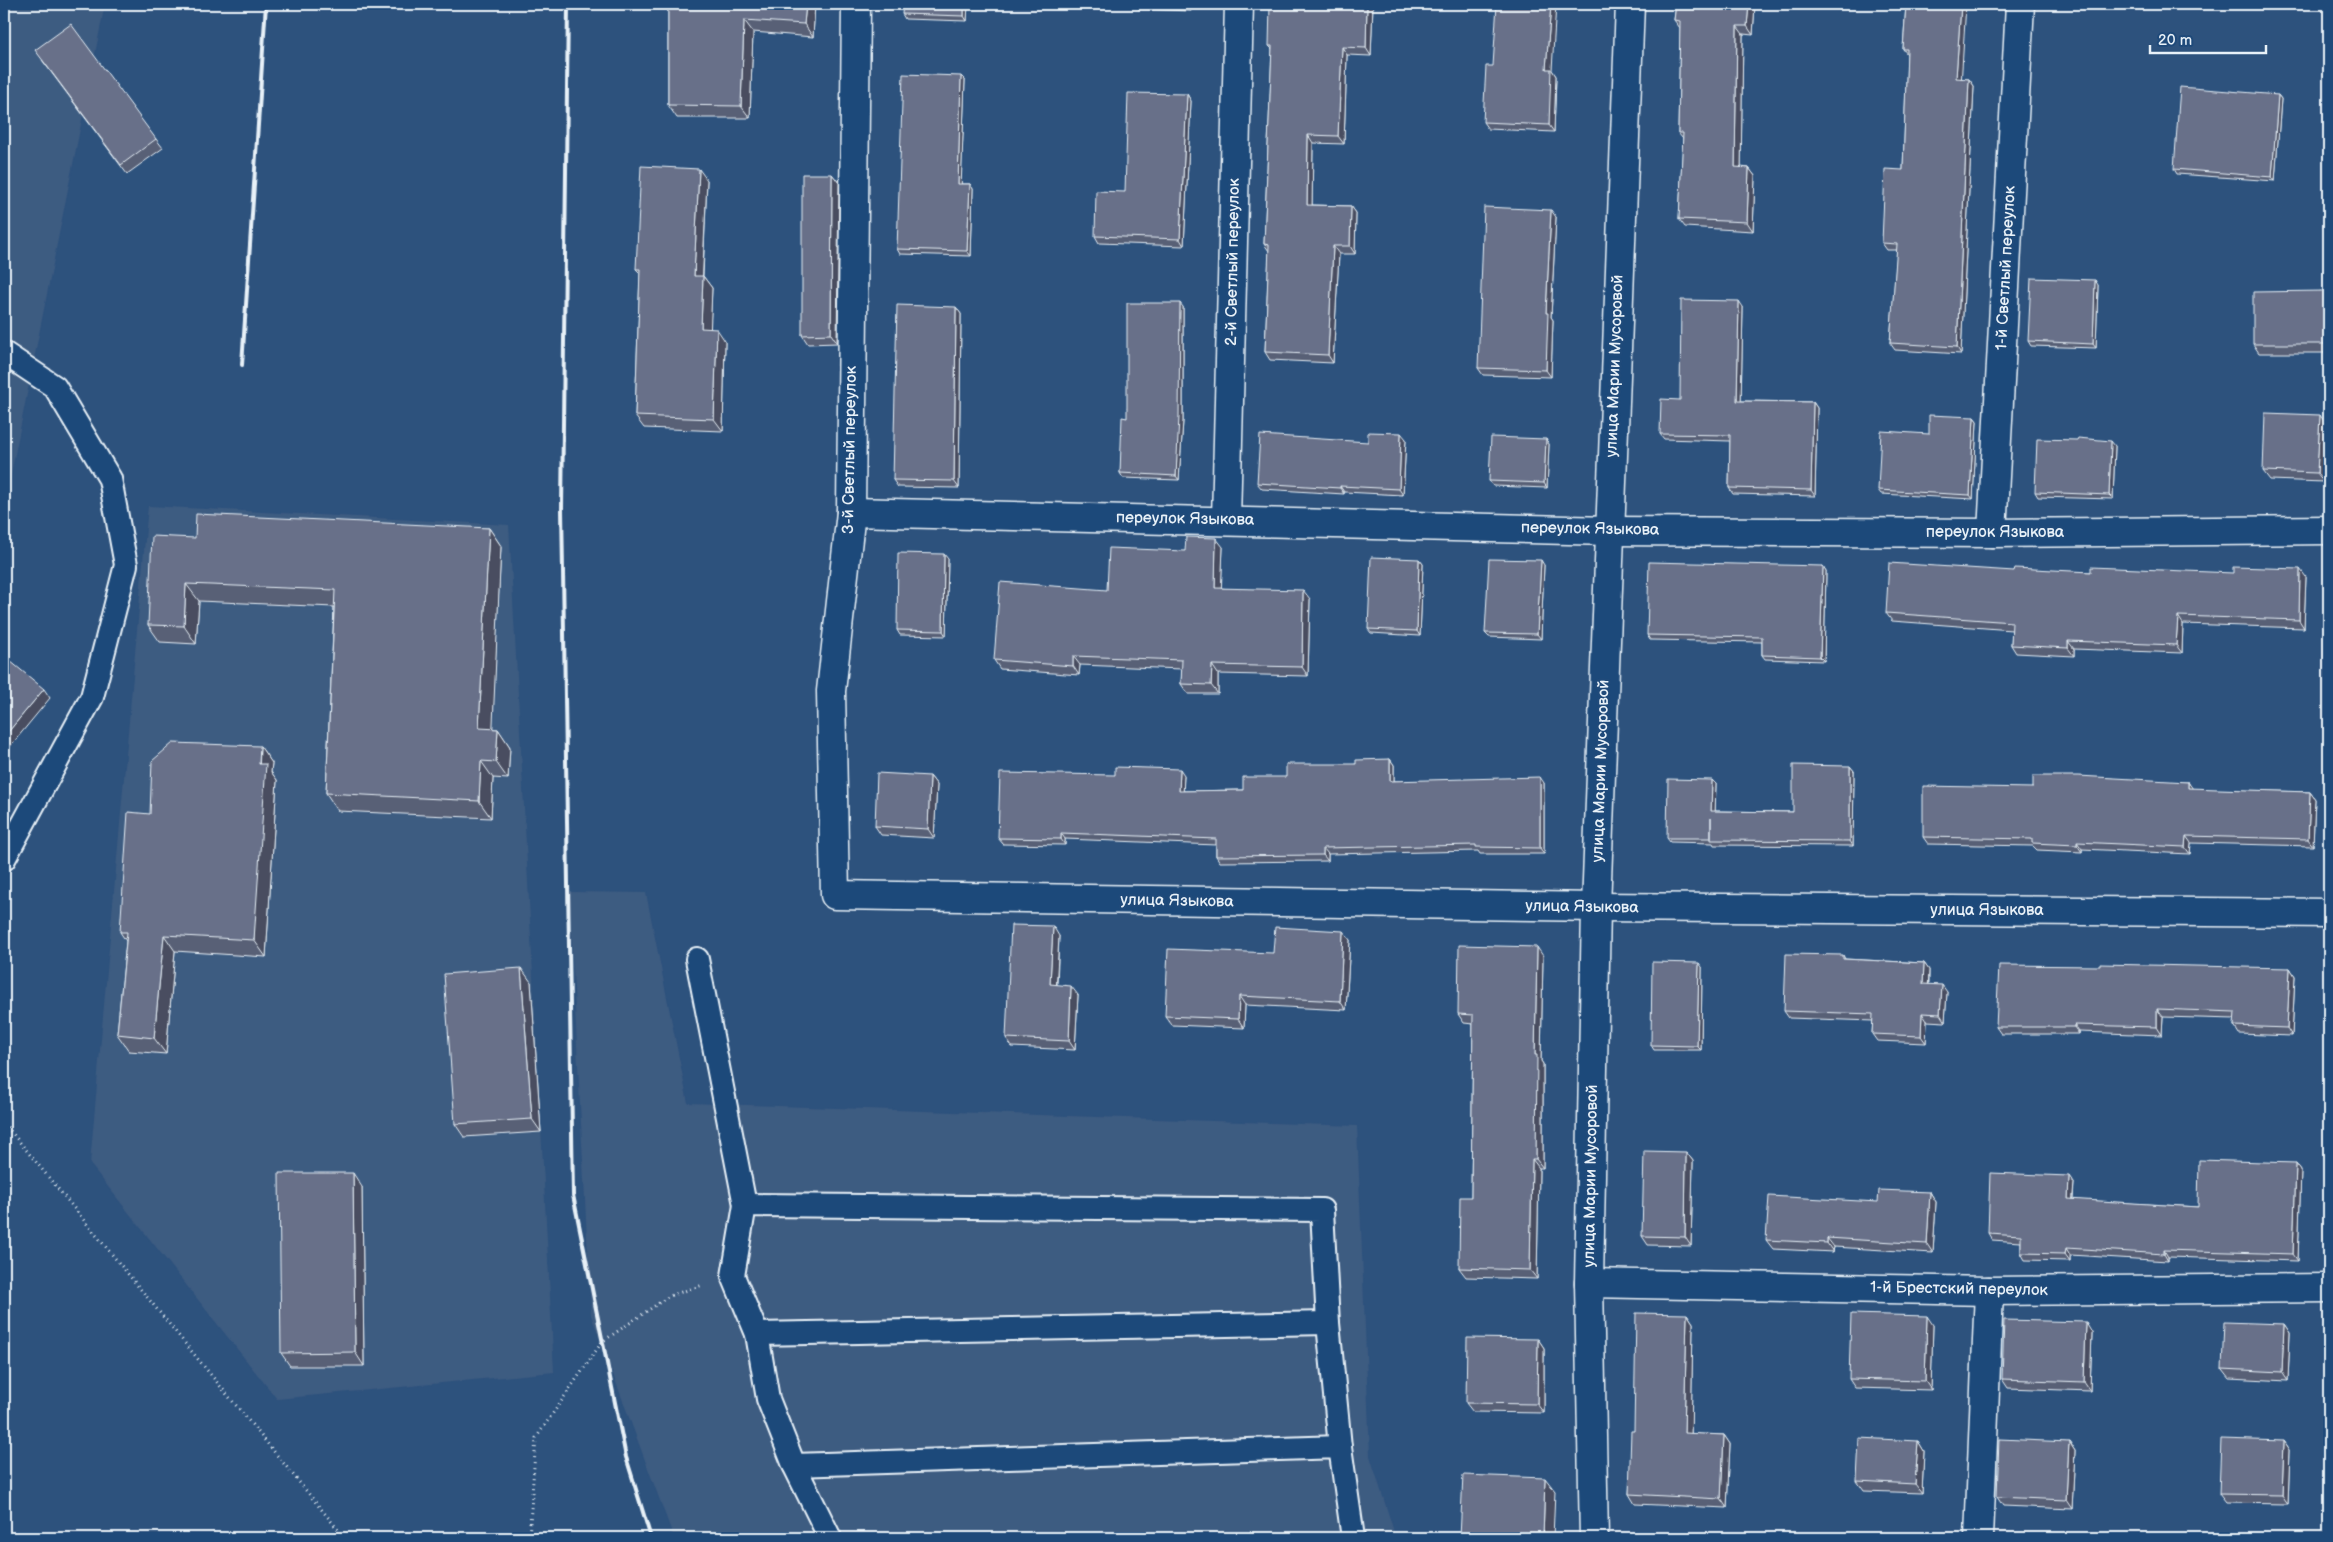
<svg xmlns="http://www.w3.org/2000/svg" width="2333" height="1542" font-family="'Balsamiq Sans',sans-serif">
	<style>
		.built { fill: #3e5b81 }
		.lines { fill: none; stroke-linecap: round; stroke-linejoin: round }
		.service-casing { stroke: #e8f1f8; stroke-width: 26 }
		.minor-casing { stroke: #e8f1f8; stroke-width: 31 }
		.path { stroke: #e8f1f8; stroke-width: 3; stroke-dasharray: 1 4; stroke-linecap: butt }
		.service { stroke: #1f4a7a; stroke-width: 22 }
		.minor { stroke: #1f4a7a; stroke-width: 28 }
		.rail { stroke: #e8f1f8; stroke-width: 4 }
		.wall { fill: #596076; stroke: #e8f1f8 }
		.shaded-wall { fill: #484e60; stroke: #e8f1f8 }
		.building { fill: #677089; stroke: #e8f1f8 }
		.labels { text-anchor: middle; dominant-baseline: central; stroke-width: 5; stroke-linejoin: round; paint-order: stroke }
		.street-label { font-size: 16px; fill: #e8f1f8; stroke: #1f4a7a }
	</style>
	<rect width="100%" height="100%" fill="#2d527d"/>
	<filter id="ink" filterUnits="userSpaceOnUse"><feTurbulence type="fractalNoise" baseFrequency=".02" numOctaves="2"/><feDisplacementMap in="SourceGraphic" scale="10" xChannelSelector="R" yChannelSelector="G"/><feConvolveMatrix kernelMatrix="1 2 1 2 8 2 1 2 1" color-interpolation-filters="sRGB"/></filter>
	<g filter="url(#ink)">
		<g class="built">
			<path d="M 4,4 L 105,4 L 4,509 Z"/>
			<path d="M 148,506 L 509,525 L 554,1372 L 277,1399 L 90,1164 Z"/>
			<path d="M 569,892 L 646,893 L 688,1103 L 1357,1126 L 1370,1456 L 1396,1538 L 1235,1538 L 1234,1536 L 1213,1538 L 674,1538 L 591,1315 Z"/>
		</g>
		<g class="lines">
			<defs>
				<g id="service">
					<path d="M 4,353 L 55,387 L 110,479 L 126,565 L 92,697 L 4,859"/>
					<path d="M 697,959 L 745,1205"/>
					<path d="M 757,1334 L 1328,1323 L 1340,1447"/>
					<path d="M 794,1465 L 1340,1447 L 1353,1538"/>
					<path d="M 830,1538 L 794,1465 L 768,1399 L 757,1334 L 733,1276 L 745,1205 L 1322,1210 L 1328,1323"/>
				</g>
				<g id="minor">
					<path d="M 856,4 L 851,512 L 831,691 L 835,895 L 1596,907 L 2329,913"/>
					<path d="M 851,512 L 1609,531 L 1992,533 L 2329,530"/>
					<path d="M 1226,520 L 1239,4"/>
					<path d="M 1992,533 L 2020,4"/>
					<path d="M 1589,1283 L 1989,1291 L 2329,1288"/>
					<path d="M 1594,1538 L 1589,1283 L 1596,907 L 1630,4"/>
					<path d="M 1979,1538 L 1989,1291"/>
				</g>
			</defs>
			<use href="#service" class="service-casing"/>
			<use href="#minor" class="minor-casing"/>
			<g class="path">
				<path d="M 4,1123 L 345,1538"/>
				<path d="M 529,1538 L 536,1438 L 602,1342 L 669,1296 L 703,1285"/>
			</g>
			<use href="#service" class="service"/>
			<use href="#minor" class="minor"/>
			<g class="rail">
				<path d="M 568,4 L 562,509 L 573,1195 L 626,1457 L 651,1538"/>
				<path d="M 242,365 L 266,4"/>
			</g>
		</g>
		<g class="wall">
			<path d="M 668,4 L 815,4 L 813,37 L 753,32 L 750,118 L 677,118 L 668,105 Z"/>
			<path d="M 968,4 L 967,21 L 905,19 L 902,14 Z"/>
			<path d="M 1134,4 L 1191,4 L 1191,11 L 1138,9 Z"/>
			<path d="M 1373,4 L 1371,56 L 1347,55 L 1344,144 L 1313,143 L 1312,205 L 1351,206 L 1356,213 L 1355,254 L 1339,254 L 1333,363 L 1270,360 L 1265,352 L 1269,251 L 1264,244 L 1272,49 L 1269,46 Z"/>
			<path d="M 1676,4 L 1755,4 L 1753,35 L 1743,34 L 1741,167 L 1749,168 L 1755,176 L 1753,231 L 1685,227 L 1679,219 L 1683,139 L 1678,133 L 1680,28 L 1674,20 Z"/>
			<path d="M 1906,4 L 1961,79 L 1969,79 L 1974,86 L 1961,354 L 1895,350 L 1890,343 L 1897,250 L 1887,250 L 1882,243 L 1903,170 L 1907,54 L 1903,49 Z"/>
			<path d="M 42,60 L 156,139 L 163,148 L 127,174 Z"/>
			<path d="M 1552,70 L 1556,76 L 1554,132 L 1488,129 L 1483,122 Z"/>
			<path d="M 965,80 L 961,184 L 970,184 L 973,189 L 971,256 L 900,254 L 897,249 Z"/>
			<path d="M 1187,94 L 1191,101 L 1184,246 L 1099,243 L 1095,236 L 1125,192 Z"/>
			<path d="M 2278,95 L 2281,99 L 2275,181 L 2177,174 L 2174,169 Z"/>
			<path d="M 832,174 L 839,183 L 837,343 L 808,344 L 802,335 Z"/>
			<path d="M 707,180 L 703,276 L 712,288 L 710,329 L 725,341 L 723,431 L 644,428 L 635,416 L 640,273 L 636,269 Z"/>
			<path d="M 1556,217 L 1551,317 L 1553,320 L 1551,377 L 1483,375 L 1478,368 Z"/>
			<path d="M 2098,285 L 2096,348 L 2031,346 L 2028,341 Z"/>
			<path d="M 2325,291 L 2329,298 L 2329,353 L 2259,353 L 2253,344 Z"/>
			<path d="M 956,307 L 961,314 L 959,488 L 898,487 L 893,480 Z"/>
			<path d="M 1183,307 L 1183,421 L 1179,480 L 1123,478 L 1120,473 L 1127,418 Z"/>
			<path d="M 1743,307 L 1741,401 L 1813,402 L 1817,408 L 1815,496 L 1733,494 L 1729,488 L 1730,441 L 1664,439 L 1660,434 L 1680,400 Z"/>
			<path d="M 1974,417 L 1977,421 L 1973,499 L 1881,494 L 1878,490 L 1929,434 Z"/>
			<path d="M 2326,424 L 2324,482 L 2270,480 L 2263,471 Z"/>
			<path d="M 1406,439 L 1403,495 L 1344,492 L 1344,494 L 1262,489 L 1257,483 L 1368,442 Z"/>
			<path d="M 1549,444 L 1547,488 L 1493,486 L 1489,481 Z"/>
			<path d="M 2115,446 L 2113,499 L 2038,497 L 2035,492 Z"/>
			<path d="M 489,528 L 501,546 L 492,729 L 498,729 L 510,747 L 508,779 L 493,778 L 491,818 L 338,811 L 326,793 L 334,607 L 199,601 L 196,644 L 160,642 L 148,625 L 195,538 Z"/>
			<path d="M 1223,547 L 1221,588 L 1310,599 L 1308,676 L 1218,674 L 1218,694 L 1188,694 L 1181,684 L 1182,669 L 1080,665 L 1079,675 L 1000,669 L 994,660 L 1107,590 L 1185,551 Z"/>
			<path d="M 948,559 L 946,636 L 900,635 L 897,630 Z"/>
			<path d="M 1419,559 L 1423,564 L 1420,636 L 1371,633 L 1368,629 Z"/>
			<path d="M 1544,565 L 1541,639 L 1489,637 L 1485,633 Z"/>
			<path d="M 1823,566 L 1826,571 L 1824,661 L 1765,659 L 1762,655 L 1762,642 L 1650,640 L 1647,635 Z"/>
			<path d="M 2014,571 L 2091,572 L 2306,577 L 2304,628 L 2183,624 L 2182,653 L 2074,649 L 2074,656 L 2016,653 L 2011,645 L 2012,630 L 1892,621 L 1886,613 Z"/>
			<path d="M 260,746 L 272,763 L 271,772 L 277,780 L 266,957 L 175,951 L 166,1054 L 129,1051 L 117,1034 L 126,941 L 120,932 L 150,814 Z"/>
			<path d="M 1390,759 L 1394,765 L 1394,781 L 1544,783 L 1544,854 L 1480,854 L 1478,851 L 1328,854 L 1328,861 L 1220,862 L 1216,856 L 1216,845 L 1065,839 L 1065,845 L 1003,844 L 998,838 L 1115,775 L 1184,775 L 1183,791 L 1243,790 L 1286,777 L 1356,764 Z"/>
			<path d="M 1850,766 L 1854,771 L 1853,846 L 1714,845 L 1713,843 L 1670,842 L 1667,838 L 1716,784 L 1715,811 L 1793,812 Z"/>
			<path d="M 930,776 L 937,785 L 934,838 L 881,835 L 875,826 Z"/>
			<path d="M 2188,782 L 2192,789 L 2310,792 L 2315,799 L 2313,846 L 2191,843 L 2190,854 L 2082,849 L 2082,852 L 2037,850 L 2033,846 L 1928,844 L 1923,837 L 2033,788 Z"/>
			<path d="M 1059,936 L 1057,985 L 1078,995 L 1075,1050 L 1012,1047 L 1006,1038 Z"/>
			<path d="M 1350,940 L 1346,1010 L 1245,1005 L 1244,1028 L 1172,1025 L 1165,1016 L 1273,953 Z"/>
			<path d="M 1843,955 L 1845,959 L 1924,963 L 1929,970 L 1929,985 L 1947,992 L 1945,1022 L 1927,1021 L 1926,1043 L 1877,1041 L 1872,1034 L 1873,1021 L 1789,1018 L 1784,1011 Z"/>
			<path d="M 1543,956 L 1541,1061 L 1543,1064 L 1543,1168 L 1539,1168 L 1537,1279 L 1466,1277 L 1459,1268 L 1471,1197 L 1473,1024 L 1464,1023 L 1458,1014 Z"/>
			<path d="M 1702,967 L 1701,1050 L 1654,1050 L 1651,1045 Z"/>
			<path d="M 2290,968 L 2295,976 L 2292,1036 L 2239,1034 L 2234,1026 L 2235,1019 L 2163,1017 L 2162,1035 L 2079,1032 L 2079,1034 L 2001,1034 L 1996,1027 Z"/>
			<path d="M 531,982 L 541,1132 L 464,1137 L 455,1124 Z"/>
			<path d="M 1686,1152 L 1693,1161 L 1691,1246 L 1648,1245 L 1642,1236 Z"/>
			<path d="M 2296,1163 L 2301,1170 L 2298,1261 L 2168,1257 L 2168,1261 L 2070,1255 L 2070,1261 L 2025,1260 L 2021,1253 L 2021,1242 L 1992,1240 L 1988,1233 L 2074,1183 L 2073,1200 L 2198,1207 Z"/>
			<path d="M 362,1187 L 364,1366 L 290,1366 L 281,1353 Z"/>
			<path d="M 1930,1192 L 1936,1202 L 1933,1253 L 1834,1247 L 1833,1252 L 1773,1249 L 1766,1240 Z"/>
			<path d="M 1687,1314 L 1693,1323 L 1691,1434 L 1724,1435 L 1730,1444 L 1727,1508 L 1635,1504 L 1629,1494 L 1634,1431 Z"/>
			<path d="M 2284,1324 L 2290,1333 L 2288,1381 L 2229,1378 L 2222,1369 Z"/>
			<path d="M 1933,1325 L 1931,1390 L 1855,1388 L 1849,1379 Z"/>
			<path d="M 2092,1332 L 2090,1391 L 2008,1388 L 2002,1379 Z"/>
			<path d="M 1538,1339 L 1544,1348 L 1544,1413 L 1473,1412 L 1466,1403 Z"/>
			<path d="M 1918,1441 L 1924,1451 L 1922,1493 L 1864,1491 L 1857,1481 Z"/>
			<path d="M 2284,1441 L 2290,1450 L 2288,1504 L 2226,1503 L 2219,1494 Z"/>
			<path d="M 2069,1442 L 2075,1451 L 2072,1509 L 2003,1506 L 1997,1497 Z"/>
		</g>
		<g class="shaded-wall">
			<path d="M 806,4 L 815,4 L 813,37 L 804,24 Z"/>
			<path d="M 964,4 L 968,4 L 967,21 L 964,16 Z"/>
			<path d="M 1188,4 L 1191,4 L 1191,11 L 1187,7 Z"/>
			<path d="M 1367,4 L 1373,4 L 1371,56 L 1366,48 Z"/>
			<path d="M 1551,4 L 1556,4 L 1552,70 L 1556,76 L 1554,132 L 1549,125 L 1546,69 Z"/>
			<path d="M 1749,4 L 1755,4 L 1753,35 L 1747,26 Z"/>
			<path d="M 1961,4 L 1966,4 L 1961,85 L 1956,78 Z"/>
			<path d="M 744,20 L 753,32 L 750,118 L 741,106 Z"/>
			<path d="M 1737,26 L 1743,34 L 1741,175 L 1735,167 Z"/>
			<path d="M 1342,47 L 1347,55 L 1344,144 L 1338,136 Z"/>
			<path d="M 961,76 L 965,80 L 961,189 L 958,184 Z"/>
			<path d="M 1969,79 L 1974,86 L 1961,354 L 1957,347 Z"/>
			<path d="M 1187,94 L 1191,101 L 1184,246 L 1180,239 Z"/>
			<path d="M 2278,95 L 2281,99 L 2275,181 L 2272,177 Z"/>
			<path d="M 1308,135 L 1313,143 L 1312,213 L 1307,205 Z"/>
			<path d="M 1749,168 L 1755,176 L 1753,231 L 1747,222 Z"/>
			<path d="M 699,169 L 707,180 L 702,288 L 694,276 Z"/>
			<path d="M 832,174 L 839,183 L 837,343 L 831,334 Z"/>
			<path d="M 970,184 L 973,189 L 971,256 L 967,251 Z"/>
			<path d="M 1351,206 L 1356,213 L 1355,254 L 1350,246 Z"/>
			<path d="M 1551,210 L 1556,217 L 1551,317 L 1553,320 L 1551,377 L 1546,370 L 1546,313 Z"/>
			<path d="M 1333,246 L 1339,254 L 1333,363 L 1328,355 Z"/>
			<path d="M 703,276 L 712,288 L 710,340 L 701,328 Z"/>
			<path d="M 2095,280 L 2098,285 L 2096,348 L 2093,344 Z"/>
			<path d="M 2325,291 L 2329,298 L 2329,350 L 2325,344 Z"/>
			<path d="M 1739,301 L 1743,307 L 1741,407 L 1737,401 Z"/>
			<path d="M 1180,303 L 1183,307 L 1183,421 L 1179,480 L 1176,476 Z"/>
			<path d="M 956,307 L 961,314 L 959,488 L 954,481 Z"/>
			<path d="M 717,329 L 725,341 L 723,431 L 714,419 Z"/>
			<path d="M 1813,402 L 1817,408 L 1815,496 L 1811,490 Z"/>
			<path d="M 2320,415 L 2326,424 L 2324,482 L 2317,473 Z"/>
			<path d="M 1974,417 L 1977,421 L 1973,499 L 1970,495 Z"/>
			<path d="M 1401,433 L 1406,439 L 1403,495 L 1399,489 Z"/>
			<path d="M 1546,439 L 1549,444 L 1547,488 L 1544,483 Z"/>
			<path d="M 2111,441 L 2115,446 L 2113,499 L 2109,495 Z"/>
			<path d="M 1340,486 L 1344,492 L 1344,494 L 1340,488 Z"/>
			<path d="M 489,528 L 501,546 L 492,746 L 479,728 Z"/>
			<path d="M 1216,538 L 1223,547 L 1221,597 L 1215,588 Z"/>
			<path d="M 944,554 L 948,559 L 946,636 L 943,631 Z"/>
			<path d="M 1419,559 L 1423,564 L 1420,636 L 1417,631 Z"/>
			<path d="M 1541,560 L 1544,565 L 1541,639 L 1537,634 Z"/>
			<path d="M 1823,566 L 1826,571 L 1824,661 L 1820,657 Z"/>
			<path d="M 2300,569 L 2306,577 L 2304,628 L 2299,620 Z"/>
			<path d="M 186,584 L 199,601 L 196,644 L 184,626 Z"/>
			<path d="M 1303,590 L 1310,599 L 1308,676 L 1302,667 Z"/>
			<path d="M 2178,616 L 2183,624 L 2182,653 L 2176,645 Z"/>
			<path d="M 2068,641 L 2074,649 L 2074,656 L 2068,648 Z"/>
			<path d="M 1073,656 L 1080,665 L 1079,675 L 1073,666 Z"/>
			<path d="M 1212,665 L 1218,674 L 1218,694 L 1211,685 Z"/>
			<path d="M 44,689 L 50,698 L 8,749 L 4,742 L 4,737 Z"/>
			<path d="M 498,729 L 510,747 L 508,779 L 496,762 Z"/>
			<path d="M 260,746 L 272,763 L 271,772 L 277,780 L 266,957 L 254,940 Z"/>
			<path d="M 1390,759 L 1394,765 L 1394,787 L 1390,781 Z"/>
			<path d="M 481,761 L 493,778 L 491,818 L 479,801 Z"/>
			<path d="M 1850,766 L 1854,771 L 1853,846 L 1850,841 Z"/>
			<path d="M 1180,769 L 1184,775 L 1183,797 L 1179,791 Z"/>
			<path d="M 930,776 L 937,785 L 934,838 L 928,829 Z"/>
			<path d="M 1540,777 L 1544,783 L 1544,854 L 1540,848 Z"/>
			<path d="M 1712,780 L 1716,784 L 1715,816 L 1711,811 Z"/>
			<path d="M 2188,782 L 2193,789 L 2188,788 Z"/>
			<path d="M 2310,792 L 2315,799 L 2313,846 L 2308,839 Z"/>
			<path d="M 1061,833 L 1065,839 L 1065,845 L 1061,839 Z"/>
			<path d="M 2186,836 L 2191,843 L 2190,854 L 2185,847 Z"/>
			<path d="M 2077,842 L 2082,849 L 2082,852 L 2077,845 Z"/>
			<path d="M 1323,848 L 1328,854 L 1328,861 L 1323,855 Z"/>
			<path d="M 1053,926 L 1059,936 L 1056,993 L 1050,984 Z"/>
			<path d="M 1343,931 L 1350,940 L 1346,1010 L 1340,1001 Z"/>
			<path d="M 164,935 L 175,951 L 166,1054 L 154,1038 Z"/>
			<path d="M 1537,947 L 1543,956 L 1541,1061 L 1543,1064 L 1543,1168 L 1536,1159 L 1535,1055 Z"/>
			<path d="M 1699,963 L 1702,967 L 1701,1050 L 1697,1046 Z"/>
			<path d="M 1924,963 L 1929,970 L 1928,992 L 1923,984 Z"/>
			<path d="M 521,968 L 531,982 L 541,1132 L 532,1119 Z"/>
			<path d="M 2290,968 L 2295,976 L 2292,1036 L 2287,1028 Z"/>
			<path d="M 1942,985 L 1947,992 L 1945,1022 L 1940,1014 Z"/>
			<path d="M 1071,986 L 1078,995 L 1075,1050 L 1069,1041 Z"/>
			<path d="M 1239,996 L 1245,1005 L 1244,1028 L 1238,1019 Z"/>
			<path d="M 2157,1009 L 2163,1017 L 2162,1035 L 2157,1027 Z"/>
			<path d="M 1922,1013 L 1927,1021 L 1926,1043 L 1921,1036 Z"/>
			<path d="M 2074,1025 L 2079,1032 L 2079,1034 L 2074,1027 Z"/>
			<path d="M 1686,1152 L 1693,1161 L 1691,1246 L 1685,1237 Z"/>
			<path d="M 1532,1159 L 1539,1168 L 1537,1279 L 1530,1270 Z"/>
			<path d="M 2296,1163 L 2301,1170 L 2298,1261 L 2293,1254 Z"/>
			<path d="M 353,1173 L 362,1187 L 364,1366 L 355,1352 Z"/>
			<path d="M 2069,1176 L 2074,1183 L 2072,1206 L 2068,1199 Z"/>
			<path d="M 1930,1192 L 1936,1202 L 1933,1253 L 1927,1244 Z"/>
			<path d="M 1827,1238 L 1834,1247 L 1833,1252 L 1827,1243 Z"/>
			<path d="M 2066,1248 L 2070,1255 L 2070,1261 L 2065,1254 Z"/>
			<path d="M 2164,1250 L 2168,1257 L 2168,1261 L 2164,1254 Z"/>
			<path d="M 1687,1314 L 1693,1323 L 1691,1442 L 1684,1433 Z"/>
			<path d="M 1927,1316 L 1933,1325 L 1931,1390 L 1925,1381 Z"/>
			<path d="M 2086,1322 L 2092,1332 L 2090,1391 L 2084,1382 Z"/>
			<path d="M 2284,1324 L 2290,1333 L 2288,1381 L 2282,1372 Z"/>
			<path d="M 1538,1339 L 1544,1348 L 1544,1413 L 1537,1404 Z"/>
			<path d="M 1724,1435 L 1730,1444 L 1727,1508 L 1721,1499 Z"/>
			<path d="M 1918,1441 L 1924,1451 L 1922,1493 L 1915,1484 Z"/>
			<path d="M 2284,1441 L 2290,1450 L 2288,1504 L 2282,1495 Z"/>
			<path d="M 2069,1442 L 2075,1451 L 2072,1509 L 2066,1500 Z"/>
			<path d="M 1545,1478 L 1555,1491 L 1553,1538 L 1543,1538 Z"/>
		</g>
		<g class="building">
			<path d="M 668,4 L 806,4 L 804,24 L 744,20 L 741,106 L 668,105 Z"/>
			<path d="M 903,4 L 964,4 L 964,16 L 902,14 Z"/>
			<path d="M 1134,4 L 1188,4 L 1187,7 Z"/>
			<path d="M 1270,4 L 1367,4 L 1366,48 L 1342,47 L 1338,136 L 1308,135 L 1307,205 L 1351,206 L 1350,246 L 1333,246 L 1328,355 L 1265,352 L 1269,245 L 1264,244 L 1272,46 L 1269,46 Z"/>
			<path d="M 1497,4 L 1551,4 L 1546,69 L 1551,69 L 1549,125 L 1483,122 L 1486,66 L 1493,66 Z"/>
			<path d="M 1676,4 L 1749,4 L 1747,26 L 1737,26 L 1735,167 L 1749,168 L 1747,222 L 1679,219 L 1683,133 L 1678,133 L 1680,21 L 1674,20 Z"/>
			<path d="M 1906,4 L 1961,4 L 1956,78 L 1969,79 L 1957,347 L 1890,343 L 1897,244 L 1882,243 L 1885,169 L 1903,170 L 1907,49 L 1903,49 Z"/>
			<path d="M 71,24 L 156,139 L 121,165 L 35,50 Z"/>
			<path d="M 903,74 L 961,76 L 958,184 L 970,184 L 967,251 L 897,249 Z"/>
			<path d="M 2180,87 L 2278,95 L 2272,177 L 2174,169 Z"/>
			<path d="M 1128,93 L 1187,94 L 1180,239 L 1095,236 L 1096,191 L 1125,192 Z"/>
			<path d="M 641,166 L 699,169 L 694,276 L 703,276 L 701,328 L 717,329 L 714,419 L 635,416 L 640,269 L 636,269 Z"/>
			<path d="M 802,174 L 832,174 L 831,334 L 802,335 Z"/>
			<path d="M 1484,207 L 1551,210 L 1546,313 L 1548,313 L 1546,370 L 1478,368 Z"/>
			<path d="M 2031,278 L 2095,280 L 2093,344 L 2028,341 Z"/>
			<path d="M 2325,291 L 2325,344 L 2253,344 L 2253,292 Z"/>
			<path d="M 1681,300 L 1739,301 L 1737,401 L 1813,402 L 1811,490 L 1729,488 L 1730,435 L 1660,434 L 1661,399 L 1680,400 Z"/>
			<path d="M 1127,303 L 1180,303 L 1179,417 L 1176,476 L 1120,473 L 1122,417 L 1127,418 Z"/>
			<path d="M 897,305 L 956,307 L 954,481 L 893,480 Z"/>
			<path d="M 2265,413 L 2320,415 L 2317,473 L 2263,471 Z"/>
			<path d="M 1929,415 L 1974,417 L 1970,495 L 1878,490 L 1881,431 L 1929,434 Z"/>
			<path d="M 1368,432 L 1401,433 L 1399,489 L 1340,486 L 1340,488 L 1257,483 L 1260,435 L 1368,442 Z"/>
			<path d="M 1491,437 L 1546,439 L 1544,483 L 1489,481 Z"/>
			<path d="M 2078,438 L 2111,441 L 2109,495 L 2035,492 L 2037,439 L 2077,440 Z"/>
			<path d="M 196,514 L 489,528 L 479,728 L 498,729 L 496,762 L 481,761 L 479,801 L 326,793 L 335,590 L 186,584 L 184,626 L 148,625 L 152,536 L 195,538 Z"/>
			<path d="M 1186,537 L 1216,538 L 1215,588 L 1303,590 L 1302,667 L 1212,665 L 1211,685 L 1181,684 L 1182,660 L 1073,656 L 1073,666 L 994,660 L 1000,582 L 1107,590 L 1109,548 L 1185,551 Z"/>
			<path d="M 898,553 L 944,554 L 943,631 L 897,630 Z"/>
			<path d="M 1371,557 L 1419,559 L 1417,631 L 1368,629 Z"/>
			<path d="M 1489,559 L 1541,560 L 1537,634 L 1485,633 Z"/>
			<path d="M 1649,562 L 1823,566 L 1820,657 L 1762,655 L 1762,637 L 1647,635 Z"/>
			<path d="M 1889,563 L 2014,571 L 2015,568 L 2091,572 L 2091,567 L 2233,573 L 2233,567 L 2300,569 L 2299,620 L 2178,616 L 2176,645 L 2068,641 L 2068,648 L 2011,645 L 2012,622 L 1886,613 Z"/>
			<path d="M 4,656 L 44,689 L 4,737 Z"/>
			<path d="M 173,743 L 260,746 L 259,764 L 266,764 L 254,940 L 164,935 L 154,1038 L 117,1034 L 127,932 L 120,932 L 128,812 L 150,814 L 152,761 Z"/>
			<path d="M 1390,759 L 1390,781 L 1540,777 L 1540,848 L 1476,847 L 1476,845 L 1323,848 L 1323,855 L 1216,856 L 1216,839 L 1061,833 L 1061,839 L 998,838 L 1000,773 L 1115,775 L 1115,767 L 1180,769 L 1179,791 L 1243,790 L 1243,777 L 1286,777 L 1286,764 L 1356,764 L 1356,760 Z"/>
			<path d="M 1793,765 L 1850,766 L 1850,841 L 1711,840 L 1711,818 L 1711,838 L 1667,838 L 1668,779 L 1712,780 L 1711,811 L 1793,812 Z"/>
			<path d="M 877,773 L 930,776 L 928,829 L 875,826 Z"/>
			<path d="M 2033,776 L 2078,776 L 2188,782 L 2188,788 L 2310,792 L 2308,839 L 2186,836 L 2185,847 L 2077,842 L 2077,845 L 2032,843 L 2032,839 L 1923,837 L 1923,786 L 2033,788 Z"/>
			<path d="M 1011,925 L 1053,926 L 1050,984 L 1071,986 L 1069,1041 L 1006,1038 Z"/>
			<path d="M 1275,927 L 1343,931 L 1340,1001 L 1239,996 L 1238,1019 L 1165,1016 L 1168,949 L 1273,953 Z"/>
			<path d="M 1459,945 L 1537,947 L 1535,1055 L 1537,1055 L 1536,1159 L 1532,1159 L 1530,1270 L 1459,1268 L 1460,1197 L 1471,1197 L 1473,1015 L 1458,1014 Z"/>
			<path d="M 1786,954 L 1843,955 L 1843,959 L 1924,963 L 1923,984 L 1942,985 L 1940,1014 L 1922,1013 L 1921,1036 L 1872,1034 L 1873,1014 L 1784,1011 Z"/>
			<path d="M 1652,962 L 1699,963 L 1697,1046 L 1651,1045 Z"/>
			<path d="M 2100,964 L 2290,968 L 2287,1028 L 2234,1026 L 2235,1012 L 2157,1009 L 2157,1027 L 2074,1025 L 2074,1027 L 1996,1027 L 1999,965 L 2100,966 Z"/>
			<path d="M 521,968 L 532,1119 L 455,1124 L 444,974 Z"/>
			<path d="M 1644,1151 L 1686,1152 L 1685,1237 L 1642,1236 Z"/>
			<path d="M 2199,1160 L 2296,1163 L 2293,1254 L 2164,1250 L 2164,1254 L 2066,1248 L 2065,1254 L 2021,1253 L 2021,1235 L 1988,1233 L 1990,1173 L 2069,1176 L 2068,1199 L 2198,1207 Z"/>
			<path d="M 279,1173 L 353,1173 L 355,1352 L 281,1353 Z"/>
			<path d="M 1879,1190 L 1930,1192 L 1927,1244 L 1827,1238 L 1827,1243 L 1766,1240 L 1769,1196 L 1878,1202 Z"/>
			<path d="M 1636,1313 L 1687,1314 L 1684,1433 L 1724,1435 L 1721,1499 L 1629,1494 L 1631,1431 L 1634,1431 Z"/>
			<path d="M 1851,1314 L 1927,1316 L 1925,1381 L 1849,1379 Z"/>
			<path d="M 2004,1320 L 2086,1322 L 2084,1382 L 2002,1379 Z"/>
			<path d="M 2224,1322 L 2284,1324 L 2282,1372 L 2222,1369 Z"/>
			<path d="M 1467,1338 L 1538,1339 L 1537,1404 L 1466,1403 Z"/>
			<path d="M 1859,1438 L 1918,1441 L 1915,1484 L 1857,1481 Z"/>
			<path d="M 1999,1439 L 2069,1442 L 2066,1500 L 1997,1497 Z"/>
			<path d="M 2221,1439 L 2284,1441 L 2282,1495 L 2219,1494 Z"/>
			<path d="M 1463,1475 L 1545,1478 L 1543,1538 L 1460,1538 Z"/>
		</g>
	</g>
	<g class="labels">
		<g class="street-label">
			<text transform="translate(1233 262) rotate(-89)">2-й Светлый переулок</text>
			<text transform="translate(2006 268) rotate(-87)">1-й Светлый переулок</text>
			<text transform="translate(1615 366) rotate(-88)">улица Марии Мусоровой</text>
			<text transform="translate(850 450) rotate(-89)">3-й Светлый переулок</text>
			<text transform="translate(1185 519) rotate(1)">переулок Языкова</text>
			<text transform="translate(1590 529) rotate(1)">переулок Языкова</text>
			<text x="1995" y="532">переулок Языкова</text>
			<text transform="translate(1601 771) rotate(-88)">улица Марии Мусоровой</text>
			<text transform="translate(1177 901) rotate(1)">улица Языкова</text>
			<text transform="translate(1582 907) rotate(1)">улица Языкова</text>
			<text x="1987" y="910">улица Языкова</text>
			<text transform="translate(1591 1176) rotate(-89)">улица Марии Мусоровой</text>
			<text transform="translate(1959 1289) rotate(1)">1-й Брестский переулок</text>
		</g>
	</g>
	<rect width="2333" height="1542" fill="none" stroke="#1f4a7a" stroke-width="20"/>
	<rect x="10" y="10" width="2313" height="1522" fill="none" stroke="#e8f1f8" stroke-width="2" filter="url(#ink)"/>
	<path d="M2150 45v8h116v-8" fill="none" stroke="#e8f1f8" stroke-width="2.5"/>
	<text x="2158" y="45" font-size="15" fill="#e8f1f8" stroke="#1f4a7a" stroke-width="4" paint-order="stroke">20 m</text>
</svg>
